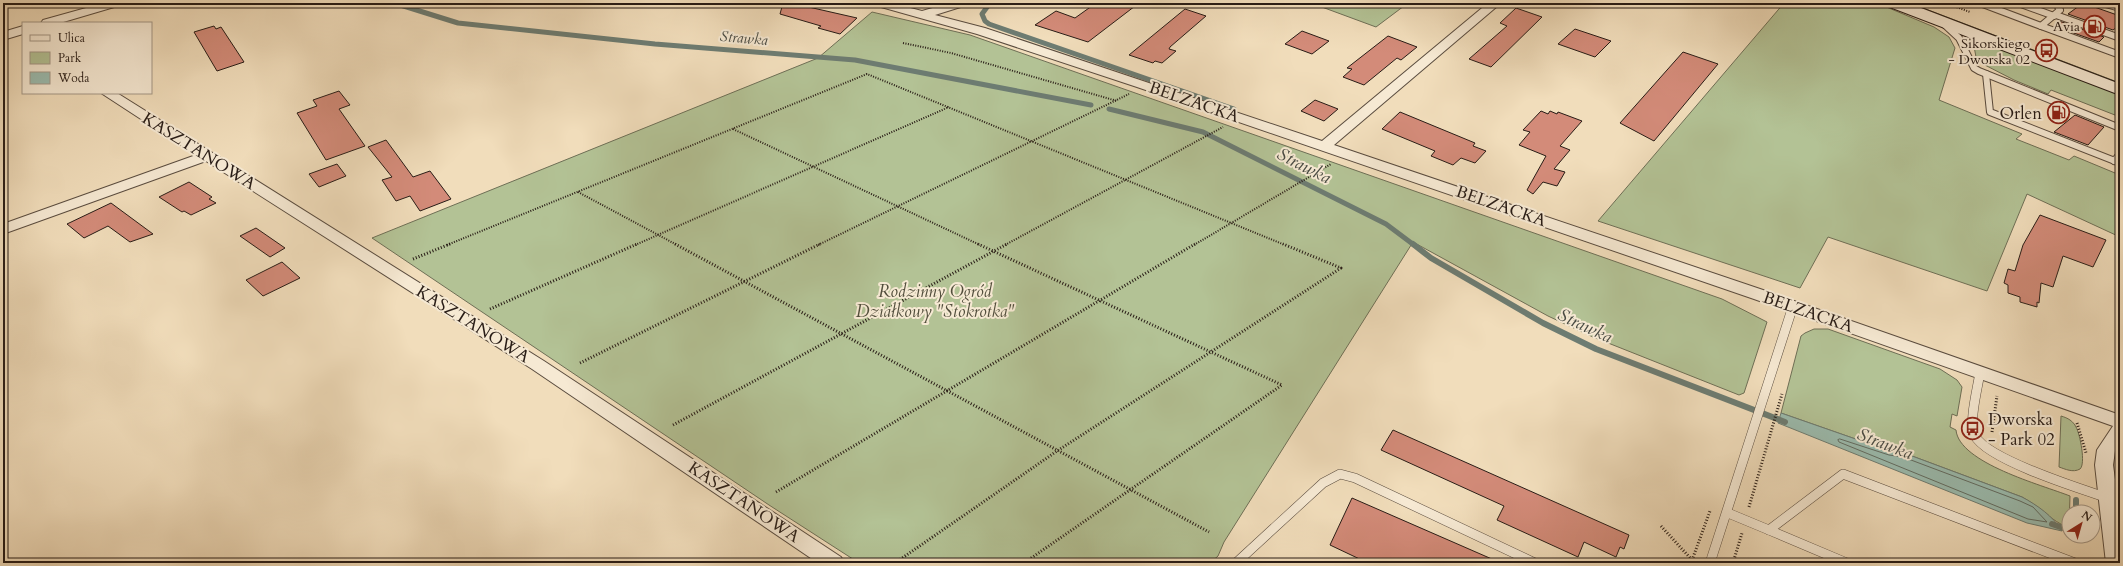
<svg xmlns="http://www.w3.org/2000/svg" width="2123" height="566" font-family="Cardo,serif">
	<style>
		.green { fill: #b3c295; stroke: #6e6f56 }
		.water { fill: #9bbcaf; stroke: #6d7c72 }
		.lines { fill: none; stroke-linecap: round; stroke-linejoin: round }
		.shore { stroke: #626c62; stroke-width: 1 }
		.stream-far1 { stroke: #6d7c72; stroke-width: 5 }
		.stream { stroke: #6d7c72; stroke-width: 6 }
		.building { fill: #d38b79; stroke: #281c16 }
		.lane-far1-casing { stroke: #5a4c3f; stroke-width: 8 }
		.lane-casing { stroke: #5a4c3f; stroke-width: 10 }
		.street-casing { stroke: #5a4c3f; stroke-width: 2 }
		.secondary-casing { stroke: #281c16; stroke-width: 2 }
		.path-far1 { stroke: #281c16; stroke-width: 2; stroke-dasharray: 1 1.5; stroke-linecap: butt }
		.path { stroke: #281c16; stroke-width: 3; stroke-dasharray: 1 2; stroke-linecap: butt }
		.lane-far1 { stroke: #f6e9d3; stroke-width: 6 }
		.lane { stroke: #f6e9d3; stroke-width: 9 }
		.street { fill: #f6e9d3; fill-rule: evenodd }
		.secondary { fill: #f6e9d3; fill-rule: evenodd }
		.labels { text-anchor: middle; dominant-baseline: central; stroke-width: 4; stroke-linejoin: round; paint-order: stroke }
		.far-poi-label { font-size: 14px; fill: #281c16; stroke: #f6e9d3; text-anchor: end }
		.far-water-label { font-size: 15px; font-style: italic; fill: #4a4c44; stroke: #f6e9d3 }
		.street-label { font-size: 17px; fill: #281c16; stroke: #f6e9d3 }
		.poi-label { font-size: 17px; fill: #281c16; stroke: #f6e9d3; text-anchor: end }
		.park-label { font-size: 17px; font-style: italic; fill: #524e3c; stroke: #f6e9d3 }
		.water-label { font-size: 18px; font-style: italic; fill: #4a4c44; stroke: #f6e9d3 }
	</style>
	<rect width="100%" height="100%" fill="#f1ddbb"/>
	<filter id="stains"><feTurbulence type="fractalNoise" baseFrequency=".005" numOctaves="4"/><feColorMatrix values="0 0 0 0 .2 0 0 0 0 .09 0 0 0 0 .02 0 0 0 .5 -.17"/></filter>
	<radialGradient id="worn" r=".72"><stop offset=".6" stop-color="#630" stop-opacity="0"/><stop offset="1" stop-color="#630" stop-opacity=".3"/></radialGradient>
	<g class="green">
		<path d="M 1311,3 L 1408,3 L 1376,27 Z"/>
		<path d="M 1784,3 L 1877,3 L 1934,27 L 1949,37 L 1955,48 L 1939,100 L 2022,134 L 2016,139 L 2069,160 L 2074,156 L 2115,173 L 2120,172 L 2120,237 L 2027,194 L 1987,291 L 1828,237 L 1800,288 L 1598,221 Z"/>
		<path d="M 1903,3 L 1910,3 L 2120,83 L 2120,86 Z"/>
		<path d="M 872,12 L 970,35 L 1722,299 L 1767,322 L 1744,393 L 1739,395 L 1593,337 L 1548,316 L 1413,242 L 1224,542 L 1218,556 L 1210,563 L 859,563 L 769,505 L 372,238 L 818,58 Z"/>
		<path d="M 1973,41 L 1984,42 L 2120,95 L 2120,117 L 2051,90 L 2048,94 L 2014,80 L 1981,63 L 1976,57 Z"/>
		<path d="M 1814,329 L 1828,329 L 1940,369 L 1957,380 L 1962,387 L 1957,416 L 1952,414 L 1950,427 L 1956,430 C 1959,463 2042,485 2070,496 L 2069,528 C 2051,521 2039,506 2022,497 L 1904,453 L 1890,451 L 1781,413 L 1801,336 L 1805,333 Z"/>
		<path d="M 2061,416 C 2068,418 2073,421 2076,427 C 2080,434 2086,464 2080,469 C 2073,473 2065,469 2059,467 Z"/>
	</g>
	<path class="water" d="M 1781,413 L 1890,451 L 1904,453 L 2022,497 C 2037,505 2053,516 2062,531 L 2027,523 L 1778,423 Z"/>
	<g class="lines">
		<path class="shore" d="M 1840,439 L 1889,455 L 1903,457 L 2020,501 L 2033,507 L 2047,522 L 2028,519 L 1839,442 L 1838,440 Z"/>
		<g class="stream-far1">
			<path d="M 394,3 L 458,23 L 655,44 L 855,60 L 1091,105"/>
			<path d="M 990,3 L 982,14 L 985,21 L 989,24 L 1234,109"/>
			<path d="M 1109,109 L 1203,132 L 1386,224 L 1414,245"/>
		</g>
		<g class="stream">
			<path d="M 1413,244 L 1431,258 L 1543,323 L 1596,349 L 1785,422"/>
			<path d="M 2076,500 L 2076,512"/>
			<path d="M 2052,524 L 2069,530"/>
			<path d="M 2084,536 L 2088,537"/>
		</g>
	</g>
	<g class="building">
		<path d="M 783,3 L 791,3 L 857,18 L 840,34 L 818,28 L 821,26 L 780,14 Z"/>
		<path d="M 1096,3 L 1139,3 L 1088,42 L 1035,25 L 1056,11 L 1075,18 Z"/>
		<path d="M 2083,3 L 2120,16 L 2120,25 L 2113,30 L 2068,14 Z"/>
		<path d="M 1516,8 L 1542,17 L 1491,67 L 1469,59 L 1507,26 L 1500,23 Z"/>
		<path d="M 1185,9 L 1206,16 L 1170,47 L 1169,49 L 1176,51 L 1162,63 L 1155,61 L 1153,63 L 1129,55 Z"/>
		<path d="M 2059,21 L 2104,37 L 2099,42 L 2054,26 Z"/>
		<path d="M 214,26 L 216,29 L 221,27 L 244,62 L 217,71 L 194,32 Z"/>
		<path d="M 1575,29 L 1611,41 L 1595,57 L 1558,44 Z"/>
		<path d="M 1302,31 L 1329,41 L 1312,54 L 1285,44 Z"/>
		<path d="M 1388,36 L 1417,47 L 1401,60 L 1397,58 L 1364,85 L 1343,77 L 1352,69 L 1347,68 Z"/>
		<path d="M 1683,52 L 1718,64 L 1654,141 L 1620,123 Z"/>
		<path d="M 339,91 L 350,105 L 339,109 L 365,146 L 326,160 L 297,113 L 317,106 L 313,100 Z"/>
		<path d="M 1315,100 L 1338,109 L 1324,121 L 1301,111 Z"/>
		<path d="M 1541,111 L 1548,114 L 1550,111 L 1557,114 L 1558,112 L 1582,121 L 1560,146 L 1570,150 L 1554,169 L 1565,172 L 1557,186 L 1543,182 L 1533,194 L 1527,190 L 1546,156 L 1519,145 L 1530,132 L 1523,130 Z"/>
		<path d="M 1400,112 L 1475,143 L 1473,146 L 1486,151 L 1475,163 L 1461,158 L 1453,165 L 1431,156 L 1435,151 L 1382,129 Z"/>
		<path d="M 2075,115 L 2104,127 L 2088,145 L 2054,132 Z"/>
		<path d="M 386,140 L 413,177 L 430,171 L 451,199 L 420,211 L 410,196 L 396,201 L 382,180 L 392,177 L 368,147 Z"/>
		<path d="M 337,164 L 346,176 L 319,187 L 309,174 Z"/>
		<path d="M 189,182 L 212,197 L 209,199 L 216,203 L 191,215 L 184,211 L 182,212 L 159,197 Z"/>
		<path d="M 111,203 L 153,234 L 130,242 L 108,226 L 84,238 L 67,224 Z"/>
		<path d="M 2040,215 L 2106,240 L 2093,267 L 2063,256 L 2053,287 L 2041,283 L 2039,303 L 2037,302 L 2037,307 L 2020,302 L 2020,297 L 2008,293 L 2008,285 L 2004,283 L 2008,269 L 2015,271 L 2023,245 Z"/>
		<path d="M 256,228 L 285,248 L 270,257 L 240,236 Z"/>
		<path d="M 282,262 L 300,278 L 263,296 L 246,280 Z"/>
		<path d="M 1393,430 L 1629,535 L 1624,549 L 1620,547 L 1616,557 L 1584,542 L 1578,557 L 1497,520 L 1504,506 L 1381,450 Z"/>
		<path d="M 1352,498 L 1501,563 L 1368,563 L 1330,545 Z"/>
	</g>
	<g class="lines">
		<defs>
			<g id="lane-far1">
				<path d="M 1980,3 L 2041,26"/>
				<path d="M 2018,3 L 2054,16"/>
				<path d="M 2056,3 L 2060,10 L 2041,26 L 2120,55"/>
				<path d="M 2056,15 L 2120,38"/>
				<path d="M 1945,25 L 1959,38 L 1974,68 L 1979,71 L 2120,128"/>
				<path d="M 1986,74 L 1990,112 L 2120,163"/>
				<path d="M 2114,161 L 2120,154"/>
			</g>
			<g id="lane">
				<path d="M 1980,372 C 1978,387 1968,423 1975,436 C 1988,460 2081,489 2108,498"/>
				<path d="M 1728,513 L 1769,530 L 1843,474 L 2075,563"/>
				<path d="M 1769,530 L 1847,563"/>
				<path d="M 1236,563 L 1323,483 L 1340,474 L 1355,478 L 1535,563"/>
				<path d="M 1710,563 L 1793,306"/>
			</g>
			<g id="street">
				<path d="M 104,3 L 123,3 L 121,5 L 60,23 L 41,23 L 43,20 Z"/>
				<path d="M 872,3 L 891,3 L 922,11 L 950,3 L 969,3 L 967,5 L 935,15 L 985,28 L 1322,141 L 1488,3 L 1501,3 L 1334,145 L 1766,291 L 2120,415 L 2120,444 L 2115,451 L 2113,465 L 2120,516 L 2120,563 L 2106,563 L 2095,465 L 2097,450 L 2113,426 L 1754,299 L 1137,87 L 977,34 L 874,5 Z"/>
				<path d="M 2096,3 L 2120,3 L 2120,11 L 2098,5 Z"/>
				<path d="M 23,26 L 23,34 L 3,40 L 3,32 Z"/>
				<path d="M 101,93 L 117,93 L 544,361 L 841,557 L 844,563 L 818,563 L 532,369 L 206,161 L 3,234 L 3,224 L 196,155 Z"/>
			</g>
			<path id="secondary" d="M 1885,3 L 1908,3 L 2120,84 L 2120,95 L 1887,6 Z"/>
		</defs>
		<use href="#lane-far1" class="lane-far1-casing"/>
		<use href="#lane" class="lane-casing"/>
		<use href="#street" class="street-casing"/>
		<use href="#secondary" class="secondary-casing"/>
		<g class="path-far1">
			<path d="M 1945,3 L 1970,12"/>
			<path d="M 903,43 L 951,53 L 1117,101"/>
			<path d="M 733,129 L 980,245"/>
			<path d="M 578,192 L 677,245"/>
			<path d="M 447,245 L 867,74 L 1285,245"/>
			<path d="M 635,245 L 949,107"/>
			<path d="M 818,245 L 1129,94"/>
			<path d="M 1005,245 L 1223,127"/>
			<path d="M 1194,245 L 1331,164"/>
		</g>
		<g class="path">
			<path d="M 675,244 L 1209,532"/>
			<path d="M 978,244 L 1282,385 L 1024,563"/>
			<path d="M 413,259 L 450,244"/>
			<path d="M 490,309 L 637,244"/>
			<path d="M 580,363 L 820,244"/>
			<path d="M 2077,423 L 2086,453"/>
			<path d="M 673,425 L 1007,244"/>
			<path d="M 1992,432 L 1997,396"/>
			<path d="M 776,492 L 1195,244"/>
			<path d="M 1749,507 L 1782,394"/>
			<path d="M 1661,526 L 1692,560"/>
			<path d="M 895,563 L 1057,451 L 1341,268 L 1283,244"/>
			<path d="M 1691,563 L 1710,511"/>
			<path d="M 1733,563 L 1742,533"/>
		</g>
		<use href="#lane-far1" class="lane-far1"/>
		<use href="#lane" class="lane"/>
		<use href="#street" class="street"/>
		<use href="#secondary" class="secondary"/>
	</g>
	<defs>
		<symbol id="fuel-ring" viewBox="-11 -11 22 22"><circle r="9.5" fill="#f6e9d3" stroke="#8f2418" stroke-width="1.5"/><path d="M-5.5-6h7V0h2V4h1.3V-2.5L3-4.5l.8-.8L6-3V5H2.5V1h-1V6h-7ZM-4.2-4.7v3.2H.2V-4.7Z" fill="#8f2418"/></symbol>
		<symbol id="bus-ring" viewBox="-11 -11 22 22"><circle r="9.5" fill="#f6e9d3" stroke="#8f2418" stroke-width="1.5"/><path d="M-5-6H5V4H4V6H2V4H-2V6H-4V4H-5ZM-3.5-4V0h7V-4ZM-3.5 1.2v1.5H-2V1.2ZM2 1.2v1.5H3.5V1.2Z" fill="#8f2418"/></symbol>
	</defs>
	<g fill-rule="evenodd">
		<use href="#fuel-ring" x="2082" y="14" width="25" height="25"/>
		<use href="#bus-ring" x="2034" y="38" width="25" height="25"/>
		<use href="#fuel-ring" x="2046" y="100" width="25" height="25"/>
		<use href="#bus-ring" x="1960" y="416" width="25" height="25"/>
	</g>
	<g class="labels">
		<g class="far-poi-label">
			<text x="2080" y="26">Avia</text>
			<text x="2030" y="43">Sikorskiego<tspan x="2030" dy="16">- Dworska 02</tspan></text>
		</g>
		<g class="far-water-label">
			<text transform="translate(744 38) rotate(5)">Strawka</text>
		</g>
		<g class="street-label">
			<text transform="translate(1194 102) rotate(19)">BELZACKA</text>
			<text transform="translate(199 151) rotate(32)">KASZTANOWA</text>
			<text transform="translate(1501 206) rotate(19)">BELZACKA</text>
			<text transform="translate(1808 312) rotate(19)">BELZACKA</text>
			<text transform="translate(473 324) rotate(32)">KASZTANOWA</text>
			<text transform="translate(744 502) rotate(34)">KASZTANOWA</text>
		</g>
		<g class="poi-label">
			<text x="2042" y="113">Orlen</text>
			<text x="1988" y="419" text-anchor="start">Dworska<tspan x="1988" dy="20">- Park 02</tspan></text>
		</g>
		<g class="park-label">
			<text x="935" y="291">Rodzinny Ogród<tspan x="935" dy="20">Działkowy "Stokrotka"</tspan></text>
		</g>
		<g class="water-label">
			<text transform="translate(1304 166) rotate(27)">Strawka</text>
			<text transform="translate(1585 326) rotate(25)">Strawka</text>
			<text transform="translate(1885 444) rotate(21)">Strawka</text>
		</g>
	</g>
	<rect width="2123" height="566" fill="none" stroke="#f1ddbb" stroke-width="16"/>
	<rect x="4" y="4" width="2115" height="558" fill="none" stroke="#281c16" stroke-width="2"/>
	<rect x="8" y="8" width="2107" height="550" fill="none" stroke="#281c16"/>
	<rect x="22" y="22" width="130" height="72" fill="#f6e9d3" stroke="#a49787"/>
	<rect x="30" y="35" width="20" height="6" fill="#f6e9d3" stroke="#a49787"/>
	<text x="58" y="42" font-size="12" fill="#281c16">Ulica</text>
	<rect x="30" y="52" width="20" height="12" fill="#b3c295" stroke="#a49787"/>
	<text x="58" y="62" font-size="12" fill="#281c16">Park</text>
	<rect x="30" y="72" width="20" height="12" fill="#9bbcaf" stroke="#a49787"/>
	<text x="58" y="82" font-size="12" fill="#281c16">Woda</text>
	<g transform="translate(2081 524) rotate(37)"><circle r="19" fill="#f6e9d3" stroke="#a49787"/>
	<path d="M0-3L7 15L0 10L-7 15Z" fill="#8f2418"/>
	<text y="-6" font-size="11" font-weight="bold" text-anchor="middle" fill="#281c16">N</text>
	</g>
	<rect width="100%" height="100%" filter="url(#stains)"/>
	<rect width="100%" height="100%" fill="url(#worn)"/>
</svg>
